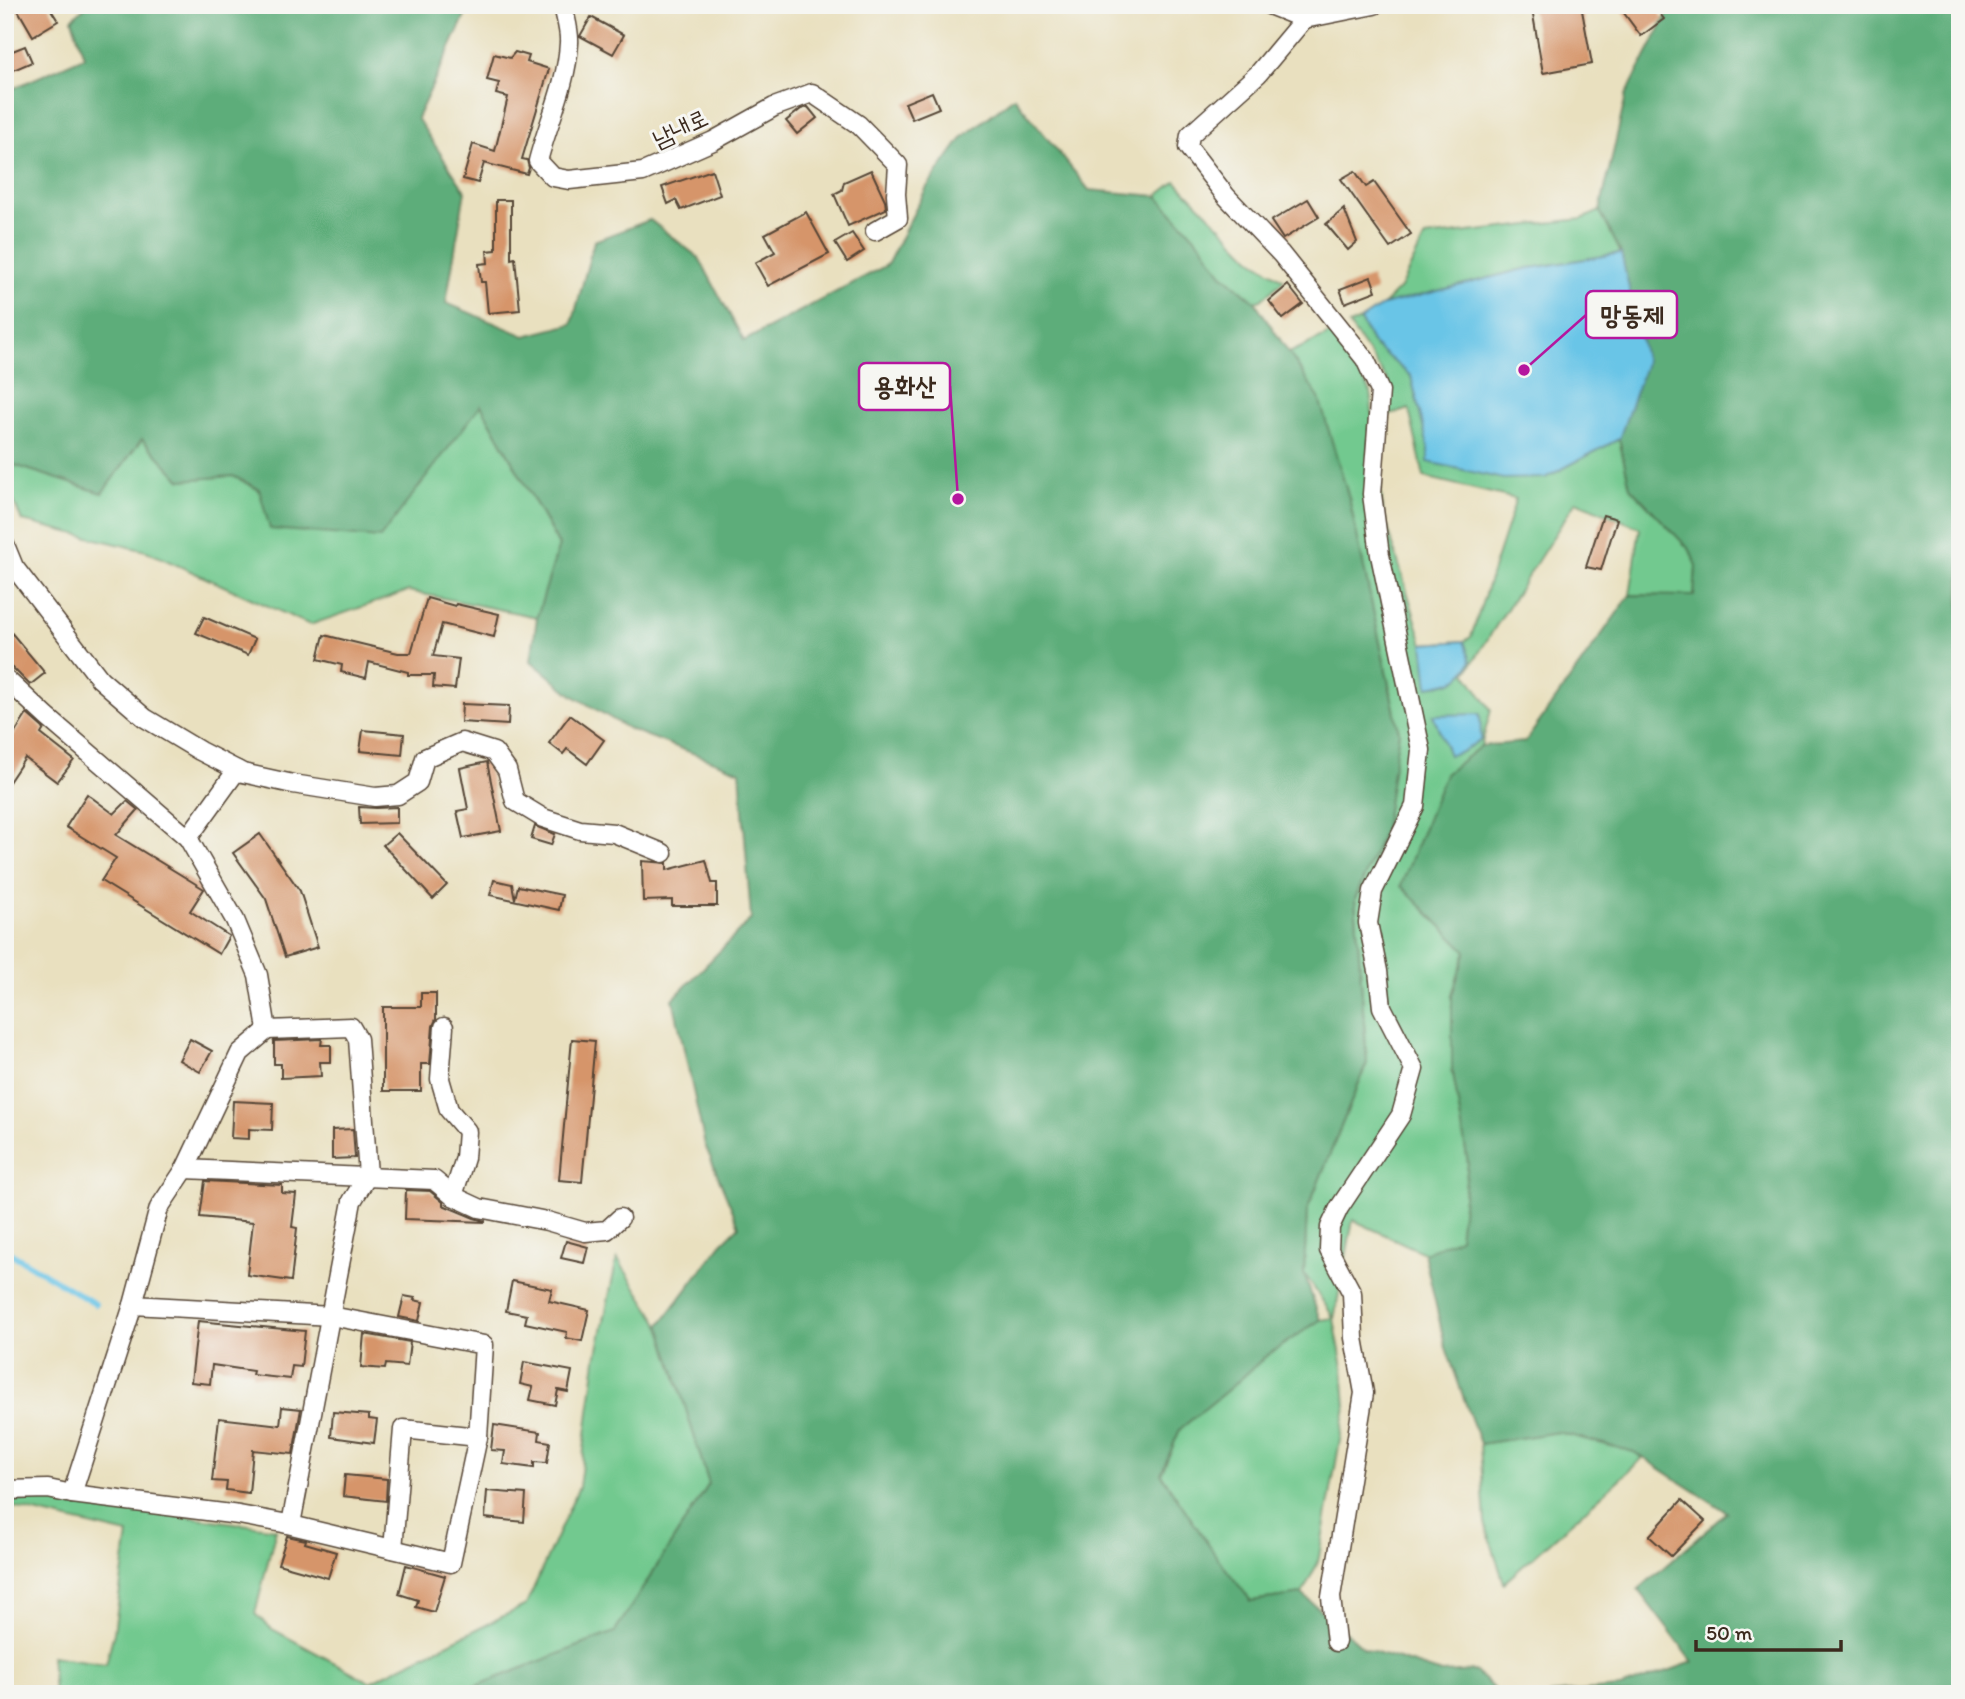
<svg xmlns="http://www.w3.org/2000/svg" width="1965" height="1699" font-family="Itim,'Poor Story',sans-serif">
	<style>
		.green { fill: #72c98f; stroke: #567a56; stroke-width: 2 }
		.forest { fill: #5dad7a; stroke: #4c6c4c; stroke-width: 2 }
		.water { fill: #69c5e7; stroke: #527882; stroke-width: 2 }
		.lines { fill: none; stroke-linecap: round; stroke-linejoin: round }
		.stream { stroke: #69c5e7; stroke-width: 6 }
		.building { fill: #d6956a }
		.street-casing { stroke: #554536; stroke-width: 21 }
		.street { stroke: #fff; stroke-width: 18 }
		.labels { text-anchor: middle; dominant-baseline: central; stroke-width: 6; stroke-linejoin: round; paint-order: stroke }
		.street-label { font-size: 24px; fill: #3b2a1e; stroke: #f6f6f2 }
		.leader { fill: none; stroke: #b5179e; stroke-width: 2.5 }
		.callout-dot { fill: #b5179e; stroke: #f6f6f2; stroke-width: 2.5 }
		.callout { fill: #f6f6f2; stroke: #b5179e; stroke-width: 2.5 }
		.callout-label { font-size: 26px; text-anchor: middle; font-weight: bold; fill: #3b2a1e }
	</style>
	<rect width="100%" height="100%" fill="#f6f6f2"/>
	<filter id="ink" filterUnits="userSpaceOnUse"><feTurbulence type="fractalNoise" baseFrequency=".0143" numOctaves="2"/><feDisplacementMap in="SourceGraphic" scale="14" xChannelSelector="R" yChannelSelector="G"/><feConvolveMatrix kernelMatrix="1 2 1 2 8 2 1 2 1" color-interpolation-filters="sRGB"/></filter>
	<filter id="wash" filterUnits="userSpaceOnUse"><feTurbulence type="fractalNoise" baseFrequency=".00686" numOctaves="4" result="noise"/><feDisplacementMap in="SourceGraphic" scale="28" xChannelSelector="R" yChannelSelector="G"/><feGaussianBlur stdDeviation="1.57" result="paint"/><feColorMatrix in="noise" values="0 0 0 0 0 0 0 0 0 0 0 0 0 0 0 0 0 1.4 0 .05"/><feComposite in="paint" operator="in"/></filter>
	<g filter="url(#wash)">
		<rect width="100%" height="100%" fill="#e9e0bf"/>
		<g class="green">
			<path d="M 1176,181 L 1254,261 L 1284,280 L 1261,300 L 1255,302 L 1221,273 L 1203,246 L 1157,196 Z"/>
			<path d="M 1600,211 L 1621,253 L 1520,270 L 1383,305 L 1400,288 L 1425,237 L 1582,219 Z"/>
			<path d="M 1360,320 L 1373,344 L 1411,376 L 1428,446 L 1545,478 L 1619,439 L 1630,487 L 1690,550 L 1696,566 L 1694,597 L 1630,595 L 1640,528 L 1576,501 L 1466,673 L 1491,710 L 1481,746 L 1445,774 L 1401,886 L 1466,951 L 1452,995 L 1452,1067 L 1468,1163 L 1459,1239 L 1424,1253 L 1353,1220 L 1334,1319 L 1343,1367 L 1346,1407 L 1318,1562 L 1302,1594 L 1251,1601 L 1216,1556 L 1161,1474 L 1180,1429 L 1236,1383 L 1266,1356 L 1320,1320 L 1334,1318 L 1304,1273 L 1307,1210 L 1367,1063 L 1355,899 L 1384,830 L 1399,731 L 1349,498 L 1314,391 L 1289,353 L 1336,331 L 1370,391 L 1383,512 L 1423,644 L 1464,641 L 1471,637 L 1516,499 L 1424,477 L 1409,409 L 1384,417 L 1388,381 L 1349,325 Z"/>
			<path d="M 481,405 L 559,546 L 537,617 L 408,591 L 310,625 L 146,551 L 22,521 L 5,481 L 5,462 L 102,493 L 142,439 L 181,480 L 233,476 L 259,490 Z"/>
			<path d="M 617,1258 L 660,1325 L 709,1484 L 615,1632 L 456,1694 L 54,1694 L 51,1656 L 106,1664 L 114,1632 L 128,1534 L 5,1505 L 5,1502 L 48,1497 L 276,1529 L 255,1614 L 272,1629 L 370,1682 L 526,1605 L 579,1487 L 596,1359 Z"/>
			<path d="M 1558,1432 L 1634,1452 L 1643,1458 L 1504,1583 L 1485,1523 L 1480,1444 Z"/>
		</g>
		<g class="forest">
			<path d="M 87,5 L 469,5 L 465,16 L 417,118 L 465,191 L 446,303 L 525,336 L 572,324 L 594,241 L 650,220 L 699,258 L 744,341 L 887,265 L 927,187 L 963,137 L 1014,97 L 1089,190 L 1157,196 L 1203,246 L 1221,273 L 1255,302 L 1319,398 L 1349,498 L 1399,732 L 1384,830 L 1355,899 L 1367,1063 L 1307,1210 L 1304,1273 L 1320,1320 L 1266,1356 L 1236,1383 L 1180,1429 L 1161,1474 L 1216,1556 L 1251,1601 L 1302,1594 L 1364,1648 L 1442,1673 L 1475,1671 L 1499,1694 L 456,1694 L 615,1632 L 709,1484 L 660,1325 L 721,1244 L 739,1226 L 705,1145 L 673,999 L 751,919 L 740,771 L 629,729 L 572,695 L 531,661 L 537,617 L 559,545 L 481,405 L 380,538 L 270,529 L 259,489 L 233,476 L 181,480 L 142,439 L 102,493 L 5,462 L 5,92 L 84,57 L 72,19 Z"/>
			<path d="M 1672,5 L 1960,5 L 1960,1694 L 1548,1694 L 1620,1688 L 1693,1662 L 1638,1590 L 1727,1512 L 1634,1452 L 1558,1432 L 1480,1444 L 1445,1345 L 1424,1253 L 1459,1238 L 1468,1163 L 1452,1067 L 1452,995 L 1466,951 L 1401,886 L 1445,774 L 1481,746 L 1525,742 L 1630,595 L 1694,596 L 1696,566 L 1690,550 L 1630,487 L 1619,439 L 1646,363 L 1621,253 L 1600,211 L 1626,95 Z"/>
		</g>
		<g class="water">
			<path d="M 1621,253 L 1646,363 L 1619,439 L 1545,478 L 1503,479 L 1428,462 L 1428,446 L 1411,376 L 1373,344 L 1360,320 L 1383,305 L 1520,270 Z"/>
			<path d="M 1464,641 L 1471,661 C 1462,682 1449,684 1428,687 L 1423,644 Z"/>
			<path d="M 1480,714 L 1481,739 L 1462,752 L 1449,755 L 1433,715 Z"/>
		</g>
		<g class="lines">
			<path class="stream" d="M 5,1250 L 95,1304"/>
		</g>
		<g id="blocks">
			<g class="building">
				<path d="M 15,5 L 48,5 L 58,21 L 33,36 Z"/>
				<path d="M 1551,5 L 1581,5 L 1592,64 L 1543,73 L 1532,9 Z"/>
				<path d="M 1618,5 L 1653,5 L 1664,19 L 1641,36 Z"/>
				<path d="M 591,17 L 624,35 L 613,54 L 580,36 Z"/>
				<path d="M 25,46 L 32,62 L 9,72 L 5,63 L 5,54 Z"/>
				<path d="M 515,52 L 529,56 L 527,62 L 549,69 L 522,159 L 527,160 L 529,168 L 527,174 L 484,163 L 478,183 L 463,179 L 473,144 L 495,151 L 508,97 L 496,94 L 499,83 L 487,80 L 494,54 L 510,58 Z"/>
				<path d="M 932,92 L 939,108 L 912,119 L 905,103 Z"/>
				<path d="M 808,107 L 817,118 L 797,134 L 786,121 L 801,109 Z"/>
				<path d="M 712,170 L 720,195 L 681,210 L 676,200 L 668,204 L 662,187 Z"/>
				<path d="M 871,170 L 885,200 L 886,209 L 848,226 L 834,194 L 842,190 L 844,182 Z"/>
				<path d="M 1355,171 L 1366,187 L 1374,182 L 1411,234 L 1390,248 L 1341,179 Z"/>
				<path d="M 1308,199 L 1319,217 L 1283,239 L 1271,221 Z"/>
				<path d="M 496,200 L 511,200 L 511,259 L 515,258 L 520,310 L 488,313 L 485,282 L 481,282 L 479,264 L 488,263 L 487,251 L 496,250 Z"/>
				<path d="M 1344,209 L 1357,242 L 1348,250 L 1326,224 Z"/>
				<path d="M 806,212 L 829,254 L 768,286 L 755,263 L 775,252 L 765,234 Z"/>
				<path d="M 852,233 L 864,251 L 847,262 L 835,243 Z"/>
				<path d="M 1371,277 L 1376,291 L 1345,303 L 1340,289 Z"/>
				<path d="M 1288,285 L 1303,304 L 1283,319 L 1269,301 Z"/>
				<path d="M 1603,515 L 1617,519 L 1601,570 L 1586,567 Z"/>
				<path d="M 427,598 L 455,606 L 456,604 L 499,614 L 494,637 L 442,624 L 433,656 L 459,659 L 455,689 L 433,687 L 434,675 L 408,675 L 408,672 L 369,662 L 366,678 L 341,672 L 342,665 L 318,659 L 324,635 L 398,653 L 411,653 Z"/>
				<path d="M 204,617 L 255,639 L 248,655 L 196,633 Z"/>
				<path d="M 5,625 L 45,673 L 30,685 L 5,660 Z"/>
				<path d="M 462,704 L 509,706 L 508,725 L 461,722 Z"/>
				<path d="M 27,714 L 44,729 L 41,734 L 74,760 L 57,782 L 25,758 L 5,788 L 5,748 Z"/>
				<path d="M 570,715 L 604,740 L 587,764 L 567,749 L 563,754 L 549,743 Z"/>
				<path d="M 363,730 L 404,734 L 402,755 L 360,751 Z"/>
				<path d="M 487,762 L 501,831 L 463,838 L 457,811 L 468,809 L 460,768 Z"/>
				<path d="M 87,794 L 114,814 L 127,801 L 138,810 L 116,835 L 204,889 L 190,911 L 229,936 L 219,954 L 101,881 L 116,858 L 66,827 Z"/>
				<path d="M 359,807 L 376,808 L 397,807 L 397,823 L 360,824 Z"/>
				<path d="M 535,826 L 555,834 L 551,845 L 531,839 Z"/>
				<path d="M 397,833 L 447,885 L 433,899 L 383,845 Z"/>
				<path d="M 260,834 L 300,891 L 318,947 L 285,957 L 266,899 L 233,853 Z"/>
				<path d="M 706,860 L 712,883 L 717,883 L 717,906 L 672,906 L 672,900 L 643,901 L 642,861 L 667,863 L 667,870 Z"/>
				<path d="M 494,880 L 512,884 L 515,899 L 518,886 L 562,895 L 559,910 L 490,895 Z"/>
				<path d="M 421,993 L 436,993 L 436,1019 L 433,1026 L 430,1064 L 421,1064 L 421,1091 L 383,1091 L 383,1007 L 421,1007 Z"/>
				<path d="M 190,1039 L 212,1051 L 200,1072 L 179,1060 Z"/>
				<path d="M 322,1039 L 321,1045 L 331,1045 L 331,1062 L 320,1062 L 321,1076 L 281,1078 L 281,1064 L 274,1064 L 274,1041 Z"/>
				<path d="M 572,1039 L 595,1041 L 582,1182 L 559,1180 Z"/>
				<path d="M 233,1101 L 273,1103 L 272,1130 L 249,1129 L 249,1139 L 231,1138 Z"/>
				<path d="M 353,1129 L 355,1158 L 332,1159 L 332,1130 Z"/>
				<path d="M 205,1181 L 282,1185 L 282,1193 L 296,1194 L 292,1227 L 297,1228 L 291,1281 L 247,1275 L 253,1222 L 200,1217 Z"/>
				<path d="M 406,1190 L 430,1191 L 443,1202 L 443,1205 L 474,1218 L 485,1221 L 485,1222 L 405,1219 Z"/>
				<path d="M 566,1241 L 588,1247 L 584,1263 L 561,1258 Z"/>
				<path d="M 512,1281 L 552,1289 L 549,1301 L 589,1310 L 582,1341 L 566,1338 L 567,1332 L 525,1323 L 527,1315 L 506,1311 Z"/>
				<path d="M 404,1296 L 415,1298 L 414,1300 L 423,1302 L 419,1321 L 399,1317 Z"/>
				<path d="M 198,1321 L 305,1331 L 301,1367 L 292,1366 L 290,1379 L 252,1375 L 253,1371 L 212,1365 L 210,1384 L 191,1382 Z"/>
				<path d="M 364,1334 L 410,1342 L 407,1366 L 386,1364 L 385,1369 L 361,1367 Z"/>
				<path d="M 524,1362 L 572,1371 L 568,1392 L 558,1390 L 555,1405 L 530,1400 L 533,1387 L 520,1384 Z"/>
				<path d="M 282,1407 L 301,1409 L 293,1454 L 253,1450 L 249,1493 L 226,1490 L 227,1482 L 212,1481 L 219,1418 L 280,1425 Z"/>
				<path d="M 333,1412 L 369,1415 L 369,1419 L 377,1420 L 374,1443 L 331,1437 Z"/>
				<path d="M 494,1425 L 540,1432 L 539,1440 L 550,1442 L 547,1463 L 534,1462 L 534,1468 L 503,1464 L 505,1451 L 491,1450 Z"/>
				<path d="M 345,1475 L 387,1479 L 386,1501 L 343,1496 Z"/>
				<path d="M 487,1491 L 526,1494 L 524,1522 L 485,1518 Z"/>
				<path d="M 1682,1500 L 1705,1521 L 1671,1556 L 1649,1536 Z"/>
				<path d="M 287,1536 L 306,1540 L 305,1543 L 336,1552 L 328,1578 L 278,1564 Z"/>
				<path d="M 406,1565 L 445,1576 L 434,1612 L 416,1607 L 418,1600 L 399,1594 Z"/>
			</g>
		</g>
	</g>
	<g filter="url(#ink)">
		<use href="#blocks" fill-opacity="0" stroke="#554536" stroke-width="2"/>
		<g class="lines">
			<defs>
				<g id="street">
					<path d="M 563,5 C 565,17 570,31 569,43 C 567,84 548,122 538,161 L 553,177 L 569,180 L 643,172 L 713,141 L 774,107 L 812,93 L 859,125 L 898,165 L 896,194 L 898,218 L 875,231"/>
					<path d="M 1269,5 L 1304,19 L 1258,74 L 1190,135 L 1188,147 L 1226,196 L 1281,254 L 1365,359 L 1380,391 L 1372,494 L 1380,555 L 1421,750 L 1415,806 L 1373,891 L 1368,923 L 1378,971 L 1382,1007 L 1414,1069 L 1401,1115 L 1339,1208 L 1330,1227 L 1329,1250 L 1352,1293 L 1354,1338 L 1364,1393 L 1331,1597 L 1336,1642"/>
					<path d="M 1304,19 L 1374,5"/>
					<path d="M 5,545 L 14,567 L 100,679 L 145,718 L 200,751 L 243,773 L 293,784 L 375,797 L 398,795 L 418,782 L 425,758 L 462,742 L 494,752 L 507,770 L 515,801 L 543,818 L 580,830 L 614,833 L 663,853"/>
					<path d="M 5,678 L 47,717 L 188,838 L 235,920 L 258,975 L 267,1030 L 240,1053 L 185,1169 L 159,1208 L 133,1305 L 331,1316 L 484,1345 L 478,1437 L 451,1563 L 283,1523 L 239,1515 L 72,1494 L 48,1489 L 5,1490"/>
					<path d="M 188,838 L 237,770"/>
					<path d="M 444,1027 L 440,1079 L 449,1110 L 467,1131 L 465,1158 L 453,1196"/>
					<path d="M 267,1030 L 351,1027 L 358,1039 L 368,1175 L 352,1201 L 291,1524"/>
					<path d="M 185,1169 L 434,1180 L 453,1196 L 479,1208 L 547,1221 L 585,1232 L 607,1230 L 620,1218"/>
					<path d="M 72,1494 L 133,1305"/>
					<path d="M 393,1549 L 403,1429 L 478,1437"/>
				</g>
			</defs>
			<use href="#street" class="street-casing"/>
			<use href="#street" class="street"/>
		</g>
	</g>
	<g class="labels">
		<g class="street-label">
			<text transform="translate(680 128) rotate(-25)">남내로</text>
		</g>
	</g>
	<path class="leader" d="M1524 370L1586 315M958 499L950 386"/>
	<g class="callout-dot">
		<circle cx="1524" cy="370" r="7"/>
		<circle cx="958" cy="499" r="7"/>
	</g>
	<g class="callout">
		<rect x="1586" y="291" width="91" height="47" rx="7"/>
		<rect x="859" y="363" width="91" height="47" rx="7"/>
	</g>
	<g class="callout-label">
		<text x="1632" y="324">망동제</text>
		<text x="905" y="395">용화산</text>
	</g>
	<rect width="1965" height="1699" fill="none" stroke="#f6f6f2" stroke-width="28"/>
	<path d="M1696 1640v10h145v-10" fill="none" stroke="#3b2a1e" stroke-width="3.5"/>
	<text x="1706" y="1640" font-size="21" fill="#3b2a1e" stroke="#f6f6f2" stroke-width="5" paint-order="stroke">50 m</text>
</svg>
